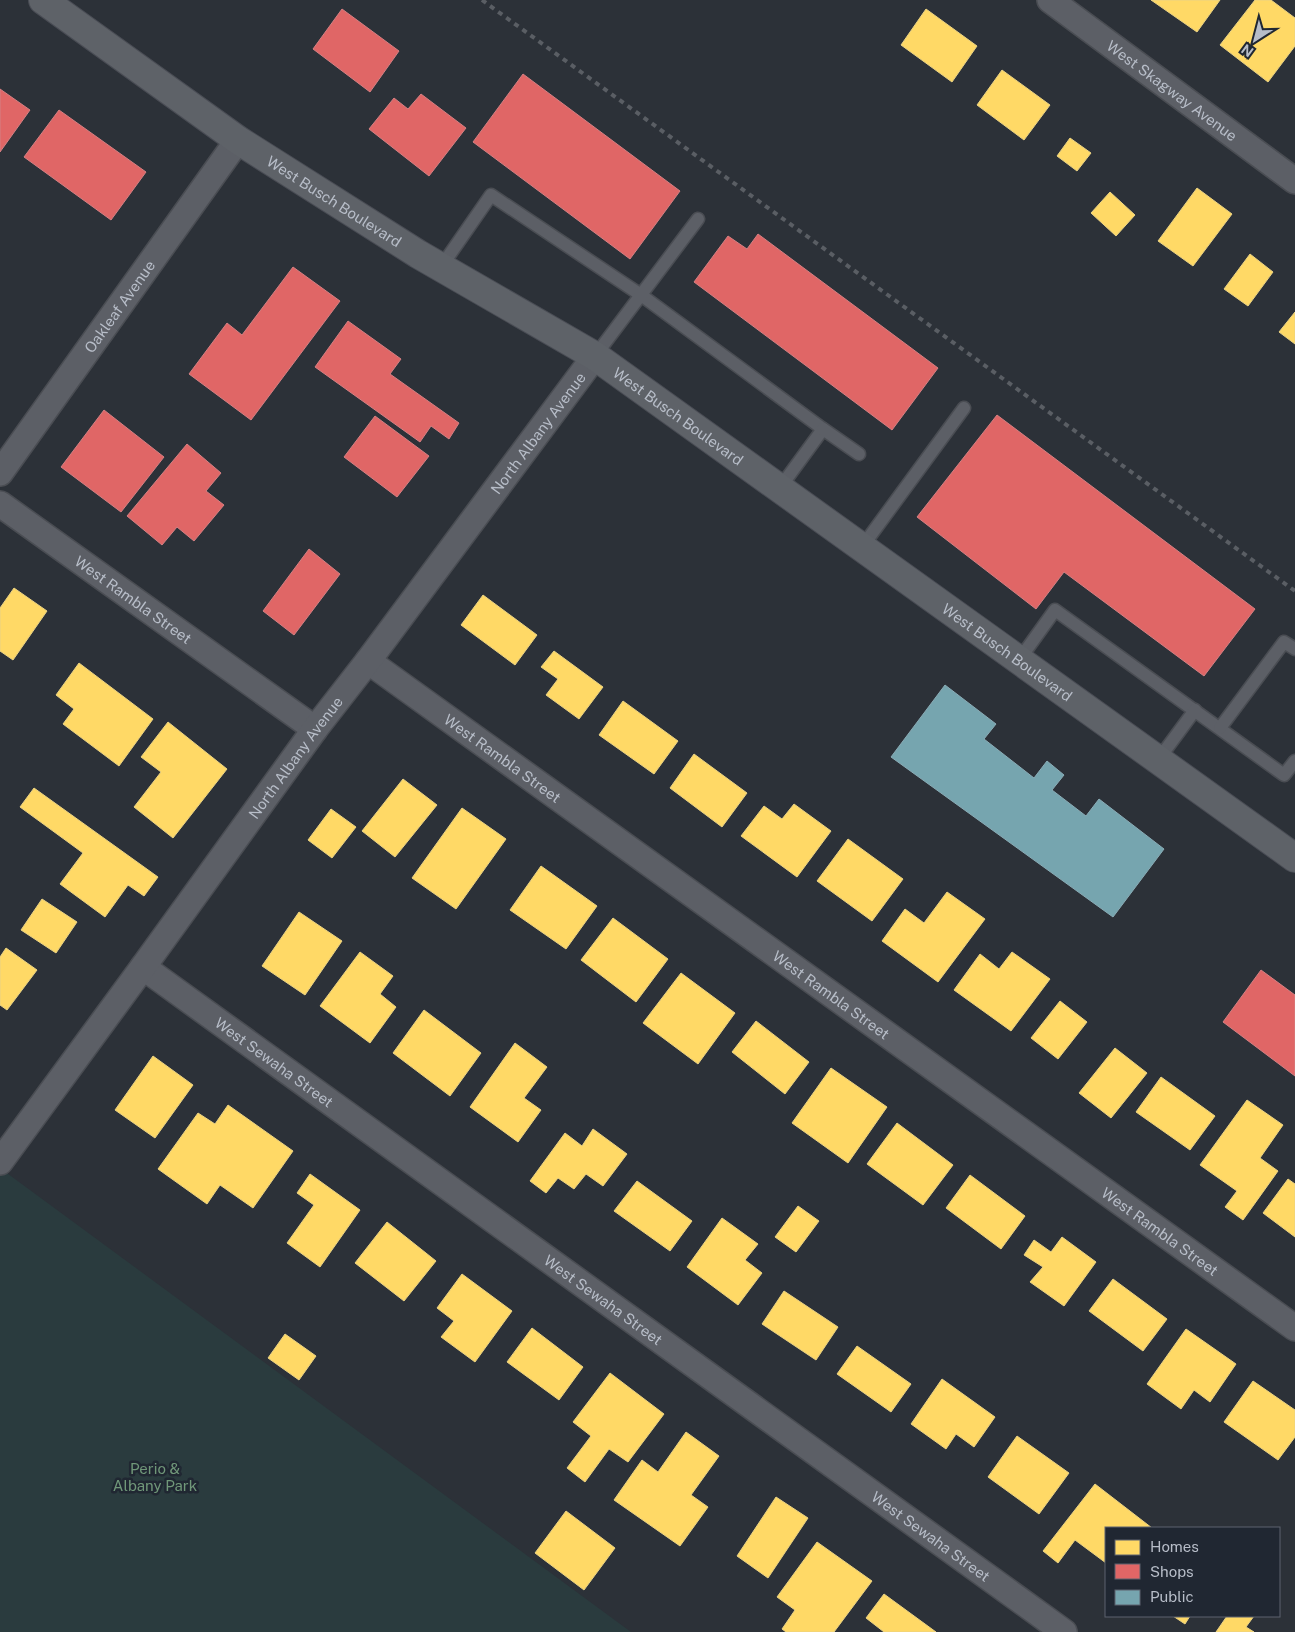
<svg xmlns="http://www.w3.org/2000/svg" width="1295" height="1632" font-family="'Public Sans',sans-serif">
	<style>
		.green { fill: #2a3b3e }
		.homes { fill: #ffd966; stroke: #e9d183 }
		.shops { fill: #e06666; stroke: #d48083 }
		.public { fill: #76a5af; stroke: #8aacb6 }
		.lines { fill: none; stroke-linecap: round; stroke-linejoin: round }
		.lane-casing { stroke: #4a4d53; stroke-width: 15 }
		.street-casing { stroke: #4a4d53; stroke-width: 28 }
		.primary-casing { stroke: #4a4d55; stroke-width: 30 }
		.lane { stroke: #5c5f66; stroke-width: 12 }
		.street { stroke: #5c5f66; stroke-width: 25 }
		.primary { stroke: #5e6268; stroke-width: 28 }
		.rail { stroke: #5a5e64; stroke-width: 4; stroke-dasharray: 5 5; stroke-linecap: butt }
		.labels { text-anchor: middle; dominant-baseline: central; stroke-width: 5; stroke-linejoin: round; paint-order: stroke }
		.street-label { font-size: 15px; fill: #b7bdc8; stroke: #202732 }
		.park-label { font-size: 15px; fill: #709779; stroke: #202732 }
	</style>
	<rect width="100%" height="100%" fill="#2c3138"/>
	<path class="green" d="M 0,1168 L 631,1632 L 0,1632 Z"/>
	<g class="homes">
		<path d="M 1151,0 L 1220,0 L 1197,32 Z"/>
		<path d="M 1255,0 L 1271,0 L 1295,18 L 1295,46 L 1268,82 L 1220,45 Z"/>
		<path d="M 926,9 L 977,46 L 952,82 L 901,45 Z"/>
		<path d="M 1002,70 L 1050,105 L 1024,140 L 977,105 Z"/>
		<path d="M 1070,138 L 1091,153 L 1077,171 L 1057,156 Z"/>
		<path d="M 1197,188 L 1232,214 L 1193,266 L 1158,241 Z"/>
		<path d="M 1110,192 L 1135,215 L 1116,236 L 1091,213 Z"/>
		<path d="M 1250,254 L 1273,272 L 1248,306 L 1224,289 Z"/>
		<path d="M 1295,312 L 1295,344 L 1279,332 Z"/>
		<path d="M 14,588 L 47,611 L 13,660 L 0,651 L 0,608 Z"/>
		<path d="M 483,595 L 537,635 L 515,665 L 461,625 Z"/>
		<path d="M 554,651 L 603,687 L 579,719 L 546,695 L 558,679 L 541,667 Z"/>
		<path d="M 79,663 L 153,719 L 119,766 L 63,724 L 74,709 L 56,695 Z"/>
		<path d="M 623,701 L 678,741 L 654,774 L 599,735 Z"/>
		<path d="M 168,722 L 227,769 L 173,838 L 134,807 L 161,772 L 141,757 Z"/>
		<path d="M 694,754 L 747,793 L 722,827 L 670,788 Z"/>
		<path d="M 403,779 L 437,805 L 395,857 L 362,831 Z"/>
		<path d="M 34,788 L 158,877 L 144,896 L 128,885 L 105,917 L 60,884 L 83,853 L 20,807 Z"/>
		<path d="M 794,804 L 831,831 L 797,877 L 741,836 L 764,806 L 782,819 Z"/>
		<path d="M 462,808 L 506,839 L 456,909 L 412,878 Z"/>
		<path d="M 331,809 L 356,827 L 332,858 L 308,840 Z"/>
		<path d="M 848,839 L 903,879 L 872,921 L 817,881 Z"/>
		<path d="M 541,866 L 597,906 L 566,949 L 510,910 Z"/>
		<path d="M 947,892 L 985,919 L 938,982 L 882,941 L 905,909 L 924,923 Z"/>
		<path d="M 42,899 L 77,922 L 56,953 L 21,930 Z"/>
		<path d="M 299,912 L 342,941 L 305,995 L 262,966 Z"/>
		<path d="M 613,918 L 668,959 L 636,1002 L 581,960 Z"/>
		<path d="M 6,948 L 37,970 L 7,1010 L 0,1005 L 0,957 Z"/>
		<path d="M 360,952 L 393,976 L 380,994 L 396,1007 L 370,1043 L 320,1006 Z"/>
		<path d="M 1012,952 L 1050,979 L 1011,1031 L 954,990 L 980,954 L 999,969 Z"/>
		<path d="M 681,973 L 735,1013 L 698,1064 L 643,1023 Z"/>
		<path d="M 1060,1001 L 1087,1022 L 1058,1059 L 1031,1038 Z"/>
		<path d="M 424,1010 L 481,1053 L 450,1096 L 393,1053 Z"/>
		<path d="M 756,1021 L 809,1062 L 785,1094 L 732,1052 Z"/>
		<path d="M 515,1043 L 547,1067 L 524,1098 L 541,1110 L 518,1142 L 470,1107 Z"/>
		<path d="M 1115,1048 L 1147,1073 L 1111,1118 L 1079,1093 Z"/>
		<path d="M 153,1056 L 193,1085 L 155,1138 L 115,1110 Z"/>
		<path d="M 831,1068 L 887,1107 L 848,1163 L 792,1123 Z"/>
		<path d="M 1161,1077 L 1215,1116 L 1190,1150 L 1136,1112 Z"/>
		<path d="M 1247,1100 L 1283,1125 L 1260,1158 L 1278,1171 L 1243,1220 L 1225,1207 L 1237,1191 L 1200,1165 Z"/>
		<path d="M 228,1105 L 293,1151 L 253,1208 L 220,1185 L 207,1204 L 158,1169 L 198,1113 L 215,1124 Z"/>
		<path d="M 897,1123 L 953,1165 L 923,1205 L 867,1164 Z"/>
		<path d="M 593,1129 L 627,1154 L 603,1186 L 586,1174 L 574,1189 L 558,1178 L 546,1193 L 530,1181 L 565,1133 L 582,1146 Z"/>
		<path d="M 310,1174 L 360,1210 L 320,1267 L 287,1243 L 314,1205 L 297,1193 Z"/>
		<path d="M 970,1175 L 1025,1216 L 1001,1249 L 946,1208 Z"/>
		<path d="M 1288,1179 L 1295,1184 L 1295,1237 L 1263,1213 Z"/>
		<path d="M 637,1181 L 692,1221 L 670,1251 L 614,1211 Z"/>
		<path d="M 798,1206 L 819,1221 L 796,1252 L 775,1237 Z"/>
		<path d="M 722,1218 L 758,1244 L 745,1260 L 762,1273 L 738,1305 L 687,1267 Z"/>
		<path d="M 387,1222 L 436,1261 L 404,1301 L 355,1263 Z"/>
		<path d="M 1062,1237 L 1096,1262 L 1064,1306 L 1030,1282 L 1043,1267 L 1024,1255 L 1034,1240 L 1051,1252 Z"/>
		<path d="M 462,1274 L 512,1311 L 475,1362 L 441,1337 L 454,1321 L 437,1308 Z"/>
		<path d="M 1113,1279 L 1167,1319 L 1143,1351 L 1089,1311 Z"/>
		<path d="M 784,1291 L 838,1327 L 816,1360 L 762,1324 Z"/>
		<path d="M 532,1328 L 583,1367 L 559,1400 L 507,1362 Z"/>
		<path d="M 1186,1329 L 1236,1364 L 1210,1402 L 1194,1390 L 1181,1409 L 1147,1384 Z"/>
		<path d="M 285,1334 L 316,1356 L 299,1380 L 268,1358 Z"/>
		<path d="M 857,1346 L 911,1384 L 891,1412 L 837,1374 Z"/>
		<path d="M 610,1373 L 664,1414 L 628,1462 L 609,1449 L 585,1482 L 567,1468 L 591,1436 L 573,1422 Z"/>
		<path d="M 942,1379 L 995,1417 L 974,1447 L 956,1434 L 946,1449 L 911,1424 Z"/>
		<path d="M 1253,1381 L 1295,1410 L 1295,1437 L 1278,1460 L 1224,1422 Z"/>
		<path d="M 686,1432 L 719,1456 L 691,1495 L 708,1507 L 680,1546 L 614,1500 L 642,1460 L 658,1472 Z"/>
		<path d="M 1017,1436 L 1069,1473 L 1039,1514 L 988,1477 Z"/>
		<path d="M 1095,1484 L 1152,1528 L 1106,1528 L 1106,1563 L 1075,1540 L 1058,1563 L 1043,1551 Z"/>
		<path d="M 776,1497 L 808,1518 L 768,1578 L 737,1556 Z"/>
		<path d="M 566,1511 L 615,1548 L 584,1590 L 535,1553 Z"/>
		<path d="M 817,1542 L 872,1581 L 834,1632 L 786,1632 L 782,1629 L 795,1610 L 777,1597 Z"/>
		<path d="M 884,1594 L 936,1632 L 884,1632 L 866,1618 Z"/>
		<path d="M 1173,1616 L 1190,1616 L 1185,1624 Z"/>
		<path d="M 1227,1616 L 1254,1616 L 1246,1627 L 1254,1632 L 1216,1632 Z"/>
	</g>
	<g class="shops">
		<path d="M 342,9 L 399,51 L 370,92 L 313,49 Z"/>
		<path d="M 523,74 L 680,191 L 630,259 L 473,142 Z"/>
		<path d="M 0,89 L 30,110 L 0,152 Z"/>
		<path d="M 421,94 L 466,128 L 429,176 L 369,129 L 394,98 L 408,109 Z"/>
		<path d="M 59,110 L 146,172 L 111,220 L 24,157 Z"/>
		<path d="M 758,234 L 938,368 L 892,430 L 694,282 L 728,236 L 747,249 Z"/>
		<path d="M 293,267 L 340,301 L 251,420 L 189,374 L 227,323 L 242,335 Z"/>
		<path d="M 348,321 L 401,359 L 390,374 L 459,423 L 449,439 L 431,426 L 420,442 L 315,367 Z"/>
		<path d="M 104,410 L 164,457 L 121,512 L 61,467 Z"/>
		<path d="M 997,415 L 1255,609 L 1204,676 L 1064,572 L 1036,609 L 917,517 Z"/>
		<path d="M 375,416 L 429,456 L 397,497 L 344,457 Z"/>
		<path d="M 187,444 L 221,473 L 206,491 L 224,505 L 194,541 L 177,527 L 162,545 L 127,516 Z"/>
		<path d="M 309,549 L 340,574 L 294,635 L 263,611 Z"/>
		<path d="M 1261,970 L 1295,995 L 1295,1076 L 1223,1022 Z"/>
	</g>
	<path class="public" d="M 945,685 L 996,724 L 984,739 L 1034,778 L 1047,761 L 1064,775 L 1052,790 L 1086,816 L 1099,799 L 1164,849 L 1113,917 L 891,757 Z"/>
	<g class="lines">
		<defs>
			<g id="lane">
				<path d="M 441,267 L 491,195 L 641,295 L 823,429 L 779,489"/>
				<path d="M 595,356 L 698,219"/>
				<path d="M 823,429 L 859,454"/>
				<path d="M 862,547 L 964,408"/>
				<path d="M 1019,660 L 1055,610 L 1284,775 L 1295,761"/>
				<path d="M 1220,728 L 1284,642 L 1295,649"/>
				<path d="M 1158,760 L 1195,710"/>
			</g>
			<g id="street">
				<path id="s1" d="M 1050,0 L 1295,181"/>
				<path id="s2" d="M 0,473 L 238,140"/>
				<path id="s3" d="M 0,504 L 315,729"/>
				<path id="s4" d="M 368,661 L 1295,1328"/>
				<path id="s5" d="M 143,967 L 1064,1632"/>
				<path id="s6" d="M 0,1162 L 143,967 L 315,729 L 368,661 L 595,356"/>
			</g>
			<g id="primary">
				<path id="s7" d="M 43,0 L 238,140 L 418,254 L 595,356 L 1295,858"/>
			</g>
		</defs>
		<use href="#lane" class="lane-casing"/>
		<use href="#street" class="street-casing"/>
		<use href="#primary" class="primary-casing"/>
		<use href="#lane" class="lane"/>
		<use href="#street" class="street"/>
		<use href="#primary" class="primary"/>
		<path class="rail" d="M 482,0 L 1295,591"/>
	</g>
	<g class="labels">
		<g class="street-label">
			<text stroke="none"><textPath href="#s1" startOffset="152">West Skagway Avenue</textPath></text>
			<text stroke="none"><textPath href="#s7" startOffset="354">West Busch Boulevard</textPath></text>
			<text stroke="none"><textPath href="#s2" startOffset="205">Oakleaf Avenue</textPath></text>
			<text stroke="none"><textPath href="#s7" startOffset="760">West Busch Boulevard</textPath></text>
			<text stroke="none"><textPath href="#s6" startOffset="906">North Albany Avenue</textPath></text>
			<text stroke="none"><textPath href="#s3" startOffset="164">West Rambla Street</textPath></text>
			<text stroke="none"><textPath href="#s7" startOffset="1165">West Busch Boulevard</textPath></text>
			<text stroke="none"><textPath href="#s6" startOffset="501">North Albany Avenue</textPath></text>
			<text stroke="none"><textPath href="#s4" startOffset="166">West Rambla Street</textPath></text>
			<text stroke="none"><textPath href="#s4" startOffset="571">West Rambla Street</textPath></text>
			<text stroke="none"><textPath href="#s5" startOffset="162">West Sewaha Street</textPath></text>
			<text stroke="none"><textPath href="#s4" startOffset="976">West Rambla Street</textPath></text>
			<text stroke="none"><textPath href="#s5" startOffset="568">West Sewaha Street</textPath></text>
			<text stroke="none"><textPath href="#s5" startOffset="972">West Sewaha Street</textPath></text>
		</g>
		<g class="park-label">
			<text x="155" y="1468">Perio &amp;<tspan x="155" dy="17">Albany Park</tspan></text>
		</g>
	</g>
	<rect x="1105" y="1527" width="175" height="90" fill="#202732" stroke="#5c636e"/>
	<rect x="1115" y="1540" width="25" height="15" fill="#ffd966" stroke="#5c636e"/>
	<text x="1150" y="1552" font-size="15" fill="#b7bdc8">Homes</text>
	<rect x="1115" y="1564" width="25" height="15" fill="#e06666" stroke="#5c636e"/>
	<text x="1150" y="1577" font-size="15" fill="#b7bdc8">Shops</text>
	<rect x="1115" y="1590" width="25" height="15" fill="#76a5af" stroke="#5c636e"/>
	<text x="1150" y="1602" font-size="15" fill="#b7bdc8">Public</text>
	<g transform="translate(1255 40) rotate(216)" stroke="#202732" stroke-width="4" paint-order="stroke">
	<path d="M0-4L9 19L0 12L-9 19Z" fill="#b7bdc8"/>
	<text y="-8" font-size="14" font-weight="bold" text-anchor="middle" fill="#b7bdc8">N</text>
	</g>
</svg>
